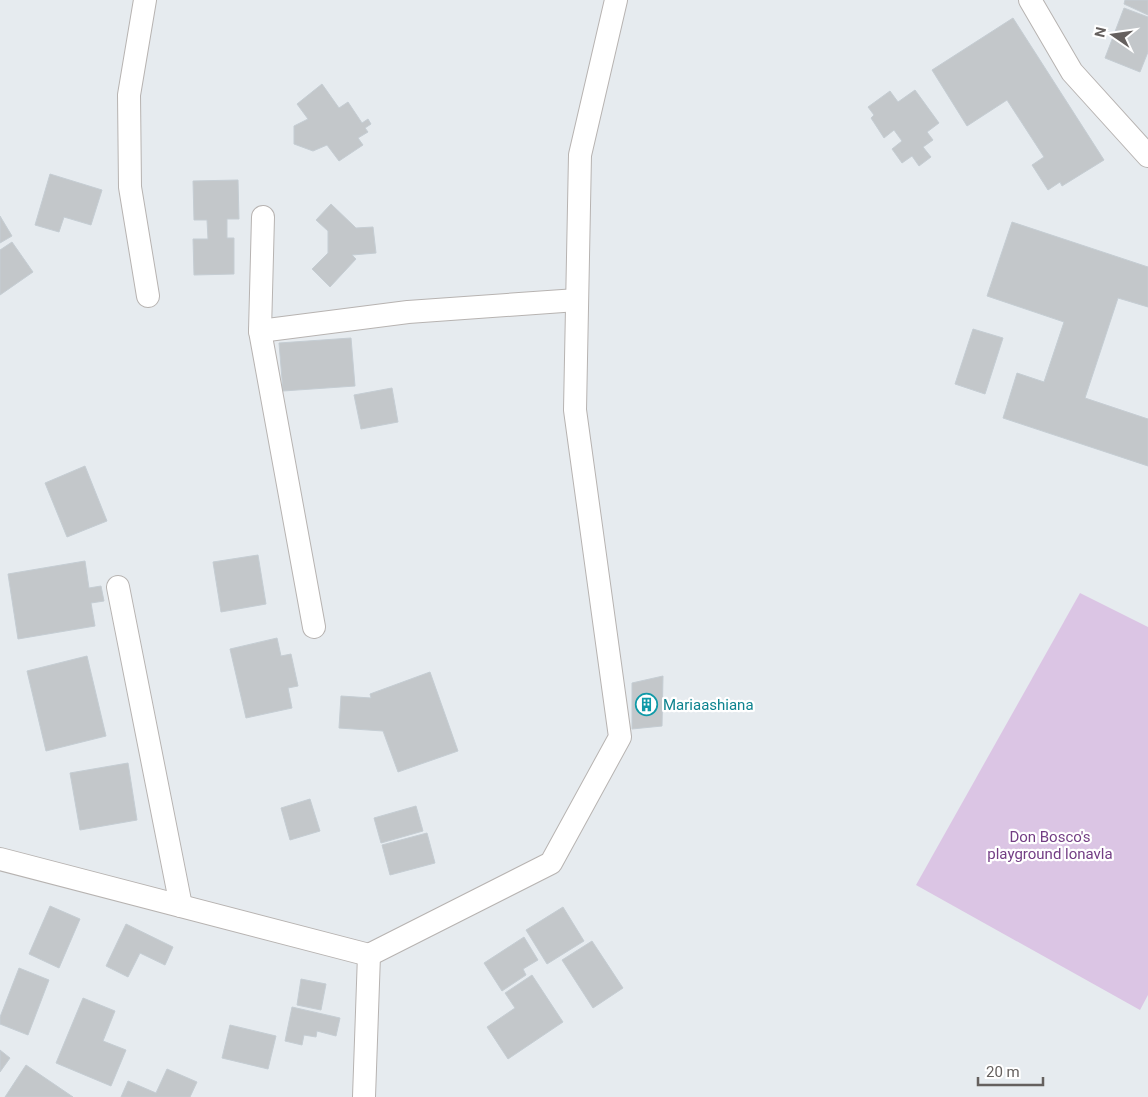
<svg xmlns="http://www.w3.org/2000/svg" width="1148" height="1097" font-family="Roboto,sans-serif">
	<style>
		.green { fill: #dbc5e4 }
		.building { fill: #c3c7ca; stroke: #c5cdd3 }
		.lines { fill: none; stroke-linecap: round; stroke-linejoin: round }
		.street-casing { stroke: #b7b3b1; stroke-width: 24 }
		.street { stroke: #fff; stroke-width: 22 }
		.labels { text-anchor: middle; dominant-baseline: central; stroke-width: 4.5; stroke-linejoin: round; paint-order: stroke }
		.culture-label { font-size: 15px; fill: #0d838f; stroke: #fff; text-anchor: start }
		.park-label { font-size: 15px; fill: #733e84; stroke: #fff }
	</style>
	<rect width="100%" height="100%" fill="#e6ebef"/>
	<path class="green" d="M 1080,593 L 1148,627 L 1148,995 L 1140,1010 L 916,885 Z"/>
	<g class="building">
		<path d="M 1125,0 L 1148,0 L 1148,15 L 1124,4 Z"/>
		<path d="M 1124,8 L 1148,17 L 1148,52 L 1140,72 L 1105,58 Z"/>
		<path d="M 1013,18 L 1104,160 L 1062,186 L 1060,182 L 1048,190 L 1032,165 L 1044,157 L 1007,100 L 967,126 L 932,70 Z"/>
		<path d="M 322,84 L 339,108 L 348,102 L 362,123 L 368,119 L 371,124 L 365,128 L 368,132 L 358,138 L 363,145 L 339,161 L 327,145 L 313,151 L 294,144 L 294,126 L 308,119 L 297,104 Z"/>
		<path d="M 915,90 L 939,123 L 927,132 L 933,140 L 923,147 L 931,157 L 919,166 L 912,156 L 902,163 L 892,149 L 902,141 L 894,130 L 884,138 L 871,118 L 874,115 L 868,107 L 890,91 L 898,102 Z"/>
		<path d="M 50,174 L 102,190 L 91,225 L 64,217 L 59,232 L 35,225 Z"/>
		<path d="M 238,180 L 239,219 L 227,219 L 227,238 L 234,238 L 234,274 L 194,275 L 193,239 L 208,239 L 207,220 L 194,220 L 193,181 Z"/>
		<path d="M 331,204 L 356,228 L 373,227 L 376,253 L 352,255 L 356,259 L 330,287 L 312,269 L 328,253 L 328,231 L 316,220 Z"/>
		<path d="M 0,216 L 12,236 L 0,243 Z"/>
		<path d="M 1012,222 L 1148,267 L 1148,307 L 1118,298 L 1085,398 L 1148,419 L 1148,466 L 1003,418 L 1017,373 L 1044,382 L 1064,322 L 987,296 Z"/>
		<path d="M 12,242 L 33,272 L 0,295 L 0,250 Z"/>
		<path d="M 973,329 L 1003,338 L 985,394 L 955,384 Z"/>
		<path d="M 351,338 L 355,386 L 283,391 L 279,343 Z"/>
		<path d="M 392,388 L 398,422 L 361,429 L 354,395 Z"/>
		<path d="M 85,466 L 107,521 L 67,537 L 45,483 Z"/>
		<path d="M 258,555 L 266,604 L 221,612 L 213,562 Z"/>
		<path d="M 85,561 L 89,588 L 101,586 L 104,601 L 91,603 L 95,626 L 18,639 L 8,574 Z"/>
		<path d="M 277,638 L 281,656 L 291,654 L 298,686 L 288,688 L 292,708 L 246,718 L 230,649 Z"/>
		<path d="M 87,656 L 106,736 L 46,751 L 27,671 Z"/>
		<path d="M 430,672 L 458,751 L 398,772 L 383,731 L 339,728 L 341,696 L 371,698 L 370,694 Z"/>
		<path d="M 663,676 L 662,726 L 632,729 L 632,683 Z"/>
		<path d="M 128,763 L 137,820 L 80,830 L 70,773 Z"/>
		<path d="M 310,799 L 320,831 L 290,840 L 281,808 Z"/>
		<path d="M 416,806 L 423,831 L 381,843 L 374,818 Z"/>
		<path d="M 427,833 L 435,863 L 390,875 L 382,845 Z"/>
		<path d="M 50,906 L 80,919 L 59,968 L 29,954 Z"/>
		<path d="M 563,907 L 584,941 L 547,964 L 526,930 Z"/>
		<path d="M 126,924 L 173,947 L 165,965 L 140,953 L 128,977 L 106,966 Z"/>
		<path d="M 524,937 L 538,960 L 523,969 L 526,975 L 502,991 L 484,963 Z"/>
		<path d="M 592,941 L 623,988 L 593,1008 L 562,960 Z"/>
		<path d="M 19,968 L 49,980 L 28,1035 L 0,1024 L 0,1017 Z"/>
		<path d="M 532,975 L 563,1022 L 508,1059 L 487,1027 L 515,1008 L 505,993 Z"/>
		<path d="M 301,979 L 326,984 L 321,1010 L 297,1005 Z"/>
		<path d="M 83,998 L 115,1011 L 103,1041 L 126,1050 L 111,1086 L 56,1063 Z"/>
		<path d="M 292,1007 L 340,1018 L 336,1036 L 317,1031 L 316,1037 L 304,1035 L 302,1045 L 285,1041 Z"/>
		<path d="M 230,1025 L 276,1036 L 268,1069 L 222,1058 Z"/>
		<path d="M 0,1050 L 10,1058 L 0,1072 Z"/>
		<path d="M 26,1065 L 73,1097 L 5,1097 Z"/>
		<path d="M 167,1069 L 197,1082 L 190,1097 L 121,1097 L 128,1081 L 156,1093 Z"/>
	</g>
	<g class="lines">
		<defs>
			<g id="street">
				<path d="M 145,0 L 129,95 L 130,187 L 148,296"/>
				<path d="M 1030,0 L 1072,72 L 1148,156"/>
				<path d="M 263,217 L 260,331 L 314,627"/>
				<path d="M 260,331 L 408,312 L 577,300"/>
				<path d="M 118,587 L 181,906"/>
				<path d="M 0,859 L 369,955 L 551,863 L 620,737 L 575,410 L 580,155 L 616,0"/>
				<path d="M 364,1097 L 369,955"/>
			</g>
		</defs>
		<use href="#street" class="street-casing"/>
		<use href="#street" class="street"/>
	</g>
	<defs>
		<symbol id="building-ring" viewBox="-11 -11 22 22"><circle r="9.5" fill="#fff" stroke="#0f9aa8" stroke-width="1.5"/><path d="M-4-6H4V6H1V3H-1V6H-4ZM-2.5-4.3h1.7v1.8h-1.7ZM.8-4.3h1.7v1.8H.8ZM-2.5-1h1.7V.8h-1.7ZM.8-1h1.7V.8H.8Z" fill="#0f9aa8"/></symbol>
	</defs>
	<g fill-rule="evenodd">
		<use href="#building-ring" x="634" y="692" width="25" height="25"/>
	</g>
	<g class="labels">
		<g class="culture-label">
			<text x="663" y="705">Mariaashiana</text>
		</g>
		<g class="park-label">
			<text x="1050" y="837">Don Bosco's<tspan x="1050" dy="17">playground lonavla</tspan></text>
		</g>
	</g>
	<g transform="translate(1113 35) rotate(283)" stroke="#ffffff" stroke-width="4" paint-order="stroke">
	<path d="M0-4L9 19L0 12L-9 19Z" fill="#65605e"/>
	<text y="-8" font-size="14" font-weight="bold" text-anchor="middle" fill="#65605e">N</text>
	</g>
	<path d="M978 1077v8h65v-8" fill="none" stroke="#65605e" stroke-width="2.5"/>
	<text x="986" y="1077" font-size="15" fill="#65605e" stroke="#ffffff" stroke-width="4" paint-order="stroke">20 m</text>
</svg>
